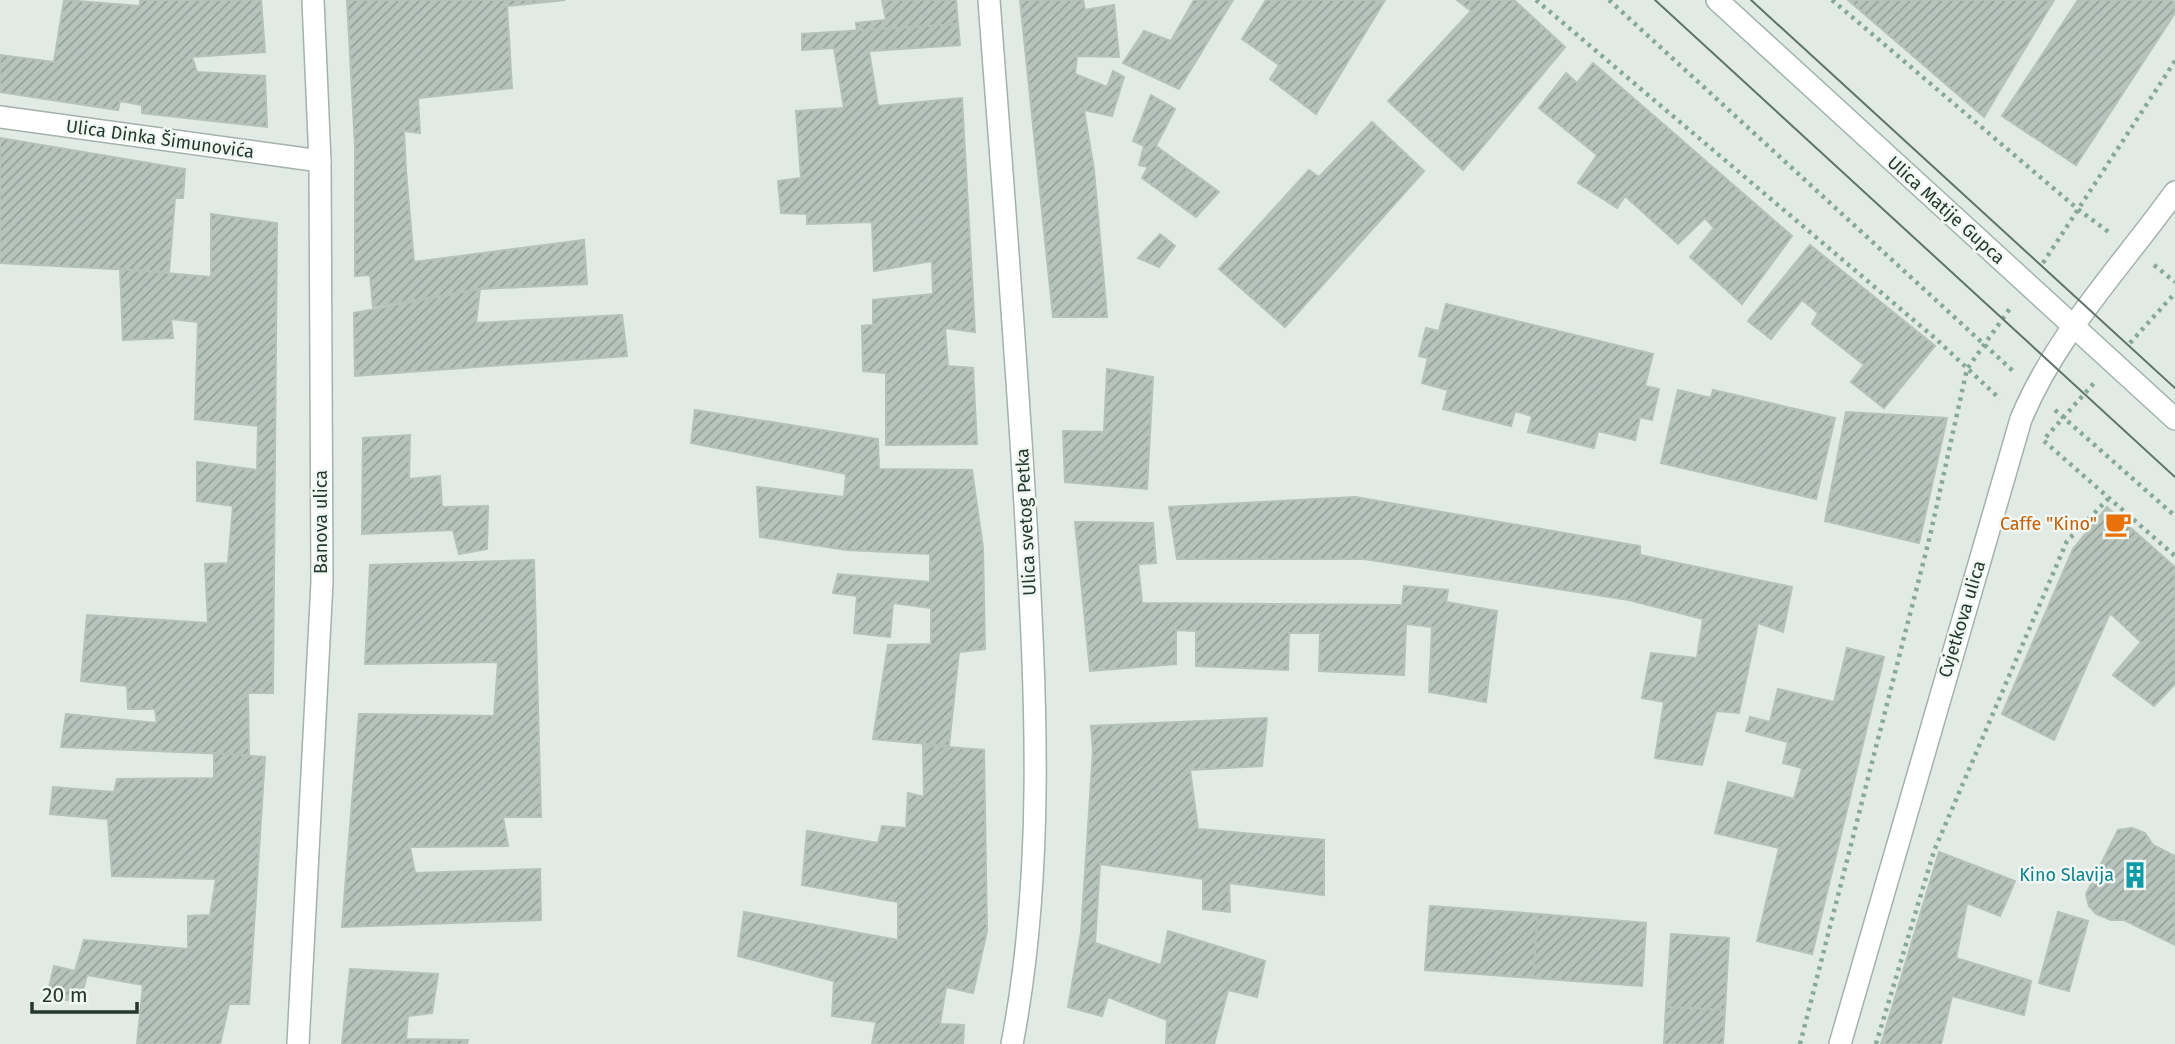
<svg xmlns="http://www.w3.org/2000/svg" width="2175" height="1044" font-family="'Fira Sans',sans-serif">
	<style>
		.building { fill: url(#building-hatch); stroke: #b5c2bb; stroke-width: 2 }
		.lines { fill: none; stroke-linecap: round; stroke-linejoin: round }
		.minor-casing { stroke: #a5b1ab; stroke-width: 24 }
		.secondary-casing { stroke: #a2b4ab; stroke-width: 24 }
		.path { stroke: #86a99a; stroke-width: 4.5; stroke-dasharray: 3.5 5; stroke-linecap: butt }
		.minor { stroke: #fff; stroke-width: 21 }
		.secondary { stroke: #fff; stroke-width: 21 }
		.tram { stroke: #5e746b; stroke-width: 2 }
		.labels { text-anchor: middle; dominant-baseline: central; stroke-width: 5; stroke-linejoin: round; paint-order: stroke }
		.street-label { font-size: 18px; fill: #243830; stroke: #f1f7f3 }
		.food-label { font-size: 18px; fill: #c56008; stroke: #f1f7f3; text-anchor: end }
		.culture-label { font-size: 18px; fill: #0d838f; stroke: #f1f7f3; text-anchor: end }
	</style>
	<defs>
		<pattern id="building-hatch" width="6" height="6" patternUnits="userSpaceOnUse" patternTransform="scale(1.75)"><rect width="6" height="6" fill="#b7c4be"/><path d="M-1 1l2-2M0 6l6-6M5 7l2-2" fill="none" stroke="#95a09b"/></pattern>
	</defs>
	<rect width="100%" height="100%" fill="#e1eae5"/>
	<g class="building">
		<path d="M 64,0 L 140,6 L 140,0 L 261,0 L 265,52 L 192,57 L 197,72 L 265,76 L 267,127 L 142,113 L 142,105 L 120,101 L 118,110 L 0,92 L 0,55 L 54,62 Z"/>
		<path d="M 347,0 L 565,0 L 507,6 L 512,88 L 418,98 L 420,133 L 404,131 L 406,171 L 414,262 L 584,240 L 587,284 L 480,289 L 373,307 L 370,275 L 355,276 L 355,146 Z"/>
		<path d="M 882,0 L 956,0 L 958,24 L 857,31 L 856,23 L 886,20 Z"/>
		<path d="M 1020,0 L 1083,0 L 1085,10 L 1114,5 L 1119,57 L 1077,56 L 1075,74 L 1107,87 L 1113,71 L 1124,77 L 1112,116 L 1084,110 L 1094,170 L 1107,317 L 1053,317 Z"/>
		<path d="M 1194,0 L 1233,0 L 1179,89 L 1123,63 L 1144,31 L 1171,41 Z"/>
		<path d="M 1266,0 L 1385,0 L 1316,114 L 1270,79 L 1279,65 L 1242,39 Z"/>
		<path d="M 1457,0 L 1514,0 L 1565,47 L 1463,170 L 1388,101 L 1471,11 Z"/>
		<path d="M 1848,0 L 2054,0 L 1984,117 Z"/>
		<path d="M 2078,0 L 2171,0 L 2175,2 L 2175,13 L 2076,165 L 2002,116 Z"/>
		<path d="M 958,24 L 960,45 L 869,51 L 878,106 L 962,98 L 975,332 L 945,328 L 948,366 L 973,368 L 977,444 L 886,445 L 886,373 L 863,371 L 862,326 L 873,325 L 873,300 L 933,294 L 932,261 L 874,271 L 872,222 L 807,224 L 807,214 L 781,213 L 778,181 L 801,178 L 796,111 L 844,108 L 834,48 L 802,50 L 802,34 Z"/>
		<path d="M 1593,63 L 1792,236 L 1742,304 L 1690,257 L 1714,228 L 1705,218 L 1678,244 L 1625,196 L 1617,208 L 1578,183 L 1597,155 L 1539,108 L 1566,73 L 1577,83 Z"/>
		<path d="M 1151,95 L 1175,109 L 1156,146 L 1219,192 L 1196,217 L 1142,178 L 1148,167 L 1139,165 L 1144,146 L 1133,141 Z"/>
		<path d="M 1372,122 L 1424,171 L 1285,327 L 1219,269 L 1309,170 L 1319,177 Z"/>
		<path d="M 0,138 L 185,169 L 183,198 L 175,198 L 169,272 L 0,263 Z"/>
		<path d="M 211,214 L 277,223 L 273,693 L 248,693 L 249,755 L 61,747 L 66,714 L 157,723 L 155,709 L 128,709 L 127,686 L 81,681 L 87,615 L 208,623 L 205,564 L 228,563 L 233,506 L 197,501 L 197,462 L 257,470 L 258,426 L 195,419 L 198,322 L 171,319 L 173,338 L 123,340 L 120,269 L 211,277 Z"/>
		<path d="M 1160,234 L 1175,246 L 1159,267 L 1138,258 Z"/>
		<path d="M 1810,245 L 1935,346 L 1884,408 L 1851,382 L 1864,365 L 1812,324 L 1818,313 L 1802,300 L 1771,339 L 1748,321 Z"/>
		<path d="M 480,289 L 476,323 L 622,315 L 627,356 L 355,376 L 354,313 Z"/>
		<path d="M 1446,304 L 1653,354 L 1645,386 L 1659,389 L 1652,420 L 1640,417 L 1635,440 L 1598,431 L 1594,448 L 1528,432 L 1532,416 L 1515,411 L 1511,426 L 1443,409 L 1448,390 L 1422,383 L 1428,358 L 1419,356 L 1426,328 L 1439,331 Z"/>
		<path d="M 1107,369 L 1153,377 L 1147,489 L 1065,482 L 1063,431 L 1104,432 Z"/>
		<path d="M 1678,390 L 1711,398 L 1713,390 L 1835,418 L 1816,499 L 1661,463 Z"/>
		<path d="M 695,410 L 878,439 L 879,469 L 972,470 L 983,548 L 985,649 L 959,652 L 949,746 L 873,739 L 888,645 L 931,644 L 931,608 L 893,603 L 890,637 L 854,633 L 857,596 L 833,593 L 838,574 L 930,582 L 930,554 L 847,550 L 760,537 L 757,487 L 844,497 L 846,474 L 691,443 Z"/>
		<path d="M 1846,412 L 1947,418 L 1919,543 L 1825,521 Z"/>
		<path d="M 410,435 L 409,479 L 440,476 L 442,507 L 488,506 L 487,549 L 459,554 L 453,530 L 362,534 L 363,438 Z"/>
		<path d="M 1355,497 L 1640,546 L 1640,555 L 1792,587 L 1783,632 L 1758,623 L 1739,713 L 1716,711 L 1702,765 L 1655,758 L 1664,702 L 1642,698 L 1651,653 L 1697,658 L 1703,619 L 1629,600 L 1364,559 L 1177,559 L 1169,507 Z"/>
		<path d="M 2107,507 L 2175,567 L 2175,684 L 2154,706 L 2113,675 L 2141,642 L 2110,613 L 2054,740 L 2002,714 L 2073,549 Z"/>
		<path d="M 1075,522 L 1153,523 L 1156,563 L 1138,564 L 1142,603 L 1402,605 L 1404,586 L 1448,590 L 1446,602 L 1497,611 L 1486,702 L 1429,692 L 1432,627 L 1406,624 L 1404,675 L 1319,671 L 1320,633 L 1289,633 L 1288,670 L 1196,666 L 1196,631 L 1176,630 L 1176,664 L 1090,671 Z"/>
		<path d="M 534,560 L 541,817 L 503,817 L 508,846 L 410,847 L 415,873 L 540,869 L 541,920 L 342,927 L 359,714 L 494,716 L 498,662 L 365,664 L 370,565 Z"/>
		<path d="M 1847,648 L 1884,657 L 1812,954 L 1757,941 L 1779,848 L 1715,833 L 1728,782 L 1794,799 L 1802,768 L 1783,763 L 1788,742 L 1746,731 L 1750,717 L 1770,722 L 1778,689 L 1834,702 Z"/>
		<path d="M 1267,718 L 1262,766 L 1190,770 L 1198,829 L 1324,840 L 1324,895 L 1229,883 L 1230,912 L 1203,909 L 1203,879 L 1100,864 L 1095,943 L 1161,965 L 1168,931 L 1265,961 L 1257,997 L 1228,990 L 1214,1044 L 1166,1044 L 1167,1020 L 1108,997 L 1102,1016 L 1068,1007 L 1081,933 L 1093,751 L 1091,726 Z"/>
		<path d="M 923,745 L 984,750 L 987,931 L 973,993 L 946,987 L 940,1024 L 964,1025 L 963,1044 L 872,1044 L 876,1022 L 832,1016 L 834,981 L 738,956 L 744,912 L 898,940 L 898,902 L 802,885 L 807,831 L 878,843 L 882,826 L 906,828 L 908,793 L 924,797 Z"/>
		<path d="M 214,753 L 265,757 L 249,1004 L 229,1004 L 220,1044 L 137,1044 L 143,985 L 87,975 L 80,1002 L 47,997 L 54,966 L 75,971 L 84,940 L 188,949 L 188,916 L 210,915 L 216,879 L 112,876 L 108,819 L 50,814 L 53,787 L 114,792 L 117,779 L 214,778 Z"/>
		<path d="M 2132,828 L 2145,833 L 2153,845 L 2175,856 L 2175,945 L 2124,920 L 2111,920 L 2096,914 L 2089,906 L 2086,894 L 2118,830 Z"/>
		<path d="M 1939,852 L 2015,881 L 2000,916 L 1967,903 L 1956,958 L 2031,981 L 2024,1015 L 1952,996 L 1941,1044 L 1881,1044 Z"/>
		<path d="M 1430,906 L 1538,914 L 1533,978 L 1425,970 Z"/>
		<path d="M 2058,912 L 2088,921 L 2069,991 L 2039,983 Z"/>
		<path d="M 1538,914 L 1646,923 L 1642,986 L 1533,978 Z"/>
		<path d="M 1671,934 L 1729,938 L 1725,1010 L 1666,1007 Z"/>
		<path d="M 350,969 L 438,974 L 432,1013 L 408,1016 L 406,1039 L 468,1040 L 467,1044 L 342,1044 Z"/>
		<path d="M 1666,1007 L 1725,1010 L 1723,1044 L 1664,1044 Z"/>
	</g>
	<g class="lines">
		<defs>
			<g id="minor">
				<path d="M 989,0 C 1002,174 1016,348 1026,522 C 1036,695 1045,872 1012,1044"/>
				<path d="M 0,117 L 320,161"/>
				<path d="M 298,1044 L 322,582 L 320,161 L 313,0"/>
				<path d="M 1840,1044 L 2021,419 C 2057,333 2121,267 2175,192"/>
			</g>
			<path id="secondary" d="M 1717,0 L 2175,419"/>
		</defs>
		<use href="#minor" class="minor-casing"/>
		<use href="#secondary" class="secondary-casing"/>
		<g class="path">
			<path d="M 1536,0 L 1936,339 L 2000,399"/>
			<path d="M 1609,0 L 2013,371"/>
			<path d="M 1832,0 L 2079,210 L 2110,233"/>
			<path d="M 2043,263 L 2175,61"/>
			<path d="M 2154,265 L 2175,282"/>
			<path d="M 2130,343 L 2175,293"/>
			<path d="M 2055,410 L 2175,516"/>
			<path d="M 2046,437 L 2094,383"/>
			<path d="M 2044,441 L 2175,556"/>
			<path d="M 1800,1044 L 1930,536 L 1967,369 L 2011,307"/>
			<path d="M 1876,1044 L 1934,851 L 2067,541 L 2108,499"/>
		</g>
		<use href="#minor" class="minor"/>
		<use href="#secondary" class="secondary"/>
		<g class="tram">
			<path d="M 1655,0 L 2175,477"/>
			<path d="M 1751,0 L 2175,388"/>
		</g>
	</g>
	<defs>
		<symbol id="cafe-bare" viewBox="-9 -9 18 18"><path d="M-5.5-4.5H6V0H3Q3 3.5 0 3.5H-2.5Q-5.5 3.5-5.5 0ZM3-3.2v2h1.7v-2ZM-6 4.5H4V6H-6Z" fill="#e8710a" stroke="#f1f7f3" stroke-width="2.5" paint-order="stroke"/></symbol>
		<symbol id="building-bare" viewBox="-9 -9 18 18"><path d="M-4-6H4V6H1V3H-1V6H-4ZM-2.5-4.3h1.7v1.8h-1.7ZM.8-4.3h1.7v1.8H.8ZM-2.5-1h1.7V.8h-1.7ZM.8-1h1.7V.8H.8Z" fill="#0f9aa8" stroke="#f1f7f3" stroke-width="2.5" paint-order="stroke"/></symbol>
	</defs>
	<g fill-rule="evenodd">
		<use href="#cafe-bare" x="2099" y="505" width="38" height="38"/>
		<use href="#building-bare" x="2116" y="856" width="38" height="38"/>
	</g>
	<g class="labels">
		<g class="street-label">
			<text transform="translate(160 139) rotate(8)">Ulica Dinka Šimunovića</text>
			<text transform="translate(1946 210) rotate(42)">Ulica Matije Gupca</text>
			<text transform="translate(321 522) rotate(-90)">Banova ulica</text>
			<text transform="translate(1026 522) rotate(-93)">Ulica svetog Petka</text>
			<text transform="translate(1962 619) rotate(-73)">Cvjetkova ulica</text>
		</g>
		<g class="food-label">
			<text x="2097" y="524">Caffe "Kino"</text>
		</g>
		<g class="culture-label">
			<text x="2114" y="875">Kino Slavija</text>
		</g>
	</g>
	<path d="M32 1002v10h105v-10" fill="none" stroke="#243830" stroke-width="3.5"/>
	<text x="42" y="1002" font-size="21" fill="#243830" stroke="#f1f7f3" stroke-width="5" paint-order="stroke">20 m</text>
</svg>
